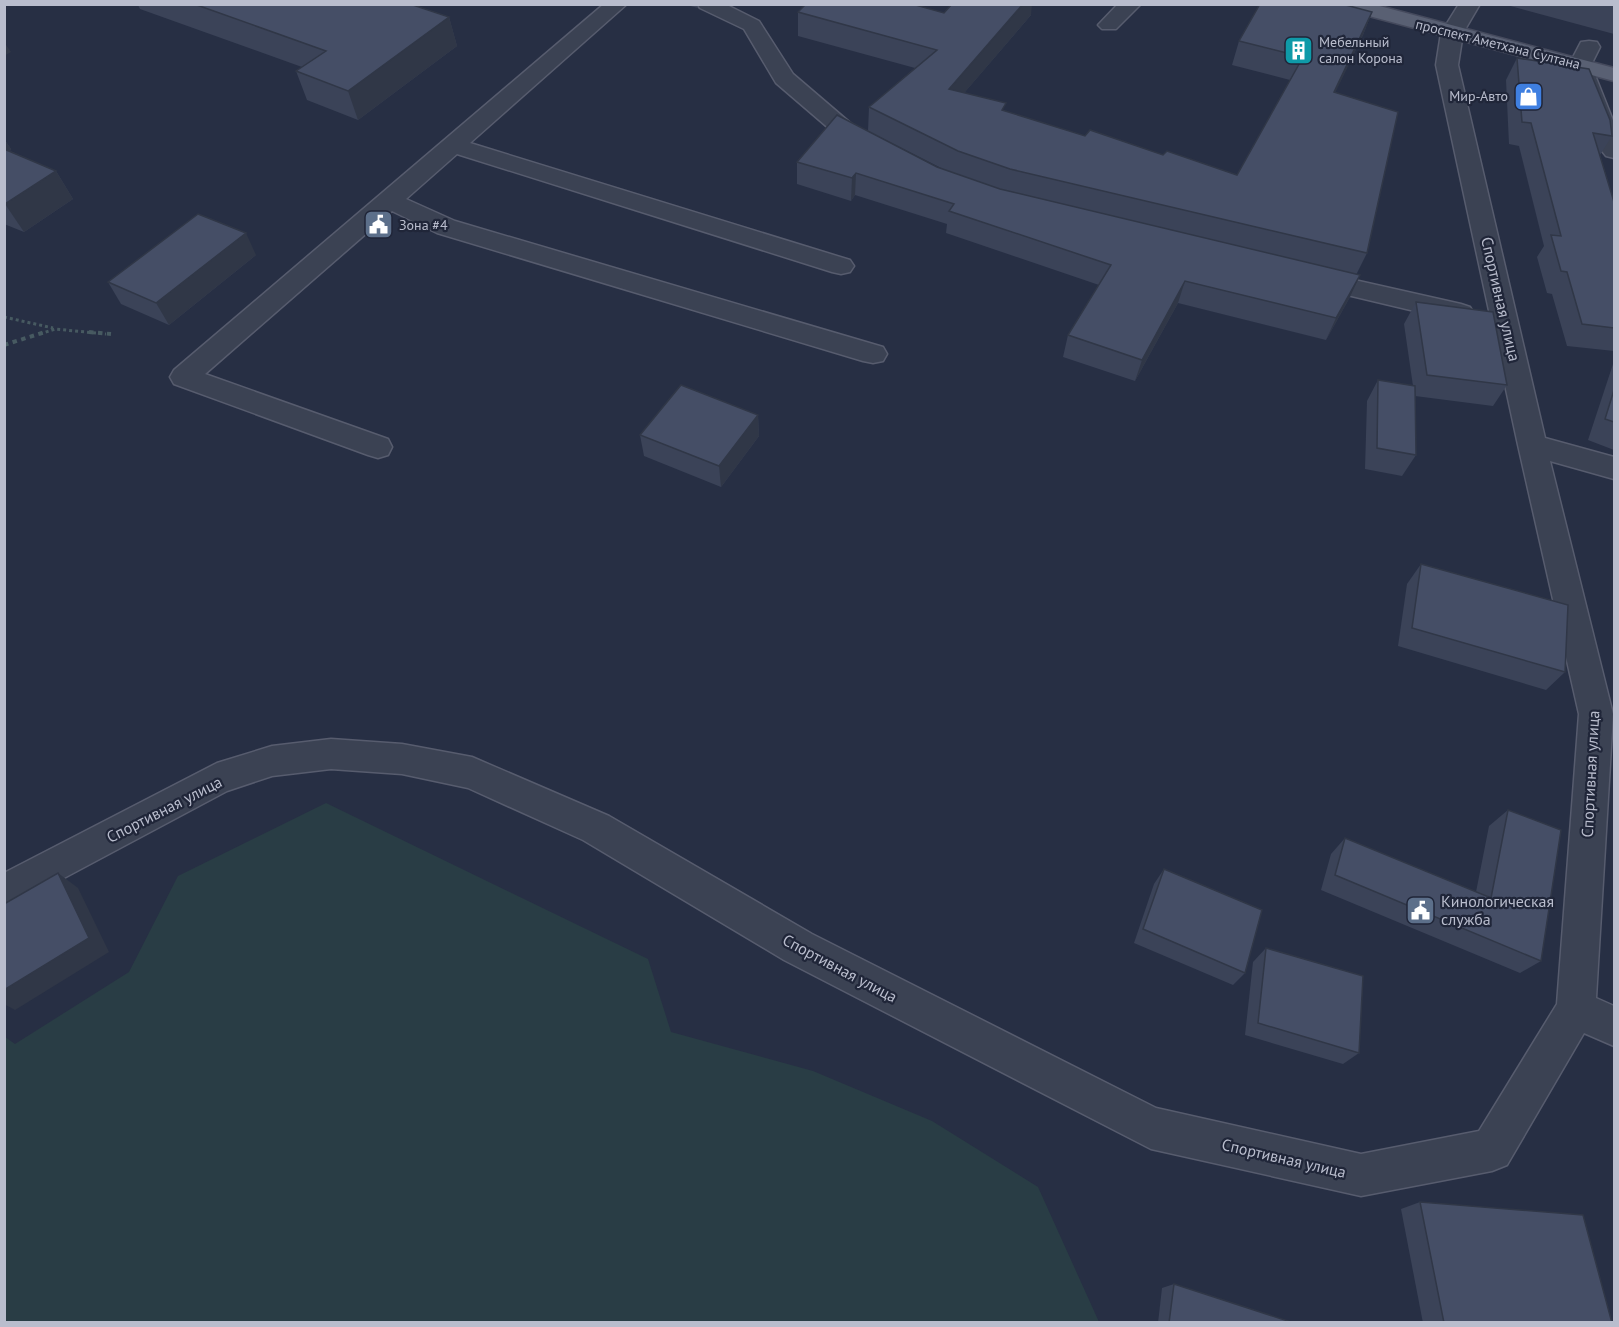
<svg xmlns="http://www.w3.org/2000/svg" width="1619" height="1327" font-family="'PT Sans',sans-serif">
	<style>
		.green { fill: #293d45 }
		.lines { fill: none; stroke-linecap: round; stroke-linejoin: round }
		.minor-casing { stroke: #575c6e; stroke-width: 3 }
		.primary-casing { stroke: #454a5d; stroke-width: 3 }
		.path-far1 { stroke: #475a61; stroke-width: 3; stroke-dasharray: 3 3; stroke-linecap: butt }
		.path { stroke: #475a61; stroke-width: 4; stroke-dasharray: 4.5 4.5; stroke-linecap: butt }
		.minor { fill: #3b4253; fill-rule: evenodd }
		.primary { fill: #596073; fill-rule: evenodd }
		.wall { fill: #3b4358 }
		.shaded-wall { fill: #303747 }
		.building { fill: #454e66; stroke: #303747; stroke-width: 1.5 }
		.labels { text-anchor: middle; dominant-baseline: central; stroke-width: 4.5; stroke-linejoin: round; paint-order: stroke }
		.far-poi-label { font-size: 14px; fill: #b9bdcd; stroke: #202639; text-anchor: start }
		.far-street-label { font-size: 14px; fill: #b9bdcd; stroke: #202639 }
		.street-label { font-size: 16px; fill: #b9bdcd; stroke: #202639 }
		.poi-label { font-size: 16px; fill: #b9bdcd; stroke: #202639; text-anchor: start }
	</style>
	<rect width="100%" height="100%" fill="#272f44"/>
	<path class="green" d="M 326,803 L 648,959 L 671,1032 L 813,1071 L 932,1121 L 1038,1187 L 1099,1322 L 5,1322 L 5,1037 L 15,1044 L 129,972 L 178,876 Z"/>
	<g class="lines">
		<defs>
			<g id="minor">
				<path d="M 604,4 L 627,4 L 470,143 L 850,260 L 854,266 L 850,272 L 841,274 L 832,272 L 457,154 L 406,199 L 455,221 L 883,347 L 887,354 L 883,361 L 873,363 L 863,361 L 437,233 L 392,211 L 205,374 L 388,439 L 392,447 L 388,455 L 378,458 L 368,455 L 174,384 L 170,377 L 174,370 Z"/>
				<path d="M 697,4 L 725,4 L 759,21 L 793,74 L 855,127 L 878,137 L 882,142 L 878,147 L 862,147 L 839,137 L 776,83 L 744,29 L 700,8 Z"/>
				<path d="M 1118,4 L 1141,4 L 1116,29 L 1102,29 L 1098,25 Z"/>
				<path d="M 1459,4 L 1480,4 L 1463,33 L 1458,65 L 1545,438 L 1614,457 L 1614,479 L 1550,461 L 1613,714 L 1596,998 L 1614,1006 L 1614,1046 L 1584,1033 L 1507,1165 L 1492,1171 L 1361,1196 L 1151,1149 L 784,960 L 583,840 L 468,788 L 402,774 L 331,769 L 272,776 L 227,791 L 4,910 L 4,873 L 217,763 L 272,746 L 331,739 L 402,744 L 472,757 L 609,816 L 812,934 L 1156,1108 L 1361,1154 L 1479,1131 L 1557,1004 L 1579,714 L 1518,445 L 1436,65 L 1441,33 Z"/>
				<path d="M 1589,41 L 1597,42 L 1600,47 L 1591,65 L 1614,123 L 1614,158 L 1606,156 L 1602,151 L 1569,65 L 1581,42 Z"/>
				<path d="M 1310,270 L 1461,304 L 1470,307 L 1474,313 L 1470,319 L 1461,322 L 1301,284 L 1297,278 L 1301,272 Z"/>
			</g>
			<path id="primary" d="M 1336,4 L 1372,4 L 1614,68 L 1614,81 L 1339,8 Z"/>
		</defs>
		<use href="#minor" class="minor-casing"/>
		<use href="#primary" class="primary-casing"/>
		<g class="path-far1">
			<path d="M 4,317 L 53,328"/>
			<path d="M 40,334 L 55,329 L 106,334"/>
		</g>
		<g class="path">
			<path d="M 89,332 L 111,334"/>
			<path d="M 4,345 L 45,332"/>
		</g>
		<use href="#minor" class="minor"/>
		<use href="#primary" class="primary"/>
	</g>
	<g class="wall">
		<path d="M 135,4 L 410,4 L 449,17 L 457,46 L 358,120 L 307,100 L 296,71 L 302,67 L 140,9 L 138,5 Z"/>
		<path d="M 683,4 L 697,4 L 698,8 Z"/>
		<path d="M 1503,4 L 1614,4 L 1614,34 Z"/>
		<path d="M 798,12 L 944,13 L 1031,15 L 964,93 L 1005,111 L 1085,136 L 1237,175 L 1290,80 L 1232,65 L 1239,41 L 1372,12 L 1363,35 L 1335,92 L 1367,253 L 1356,275 L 1350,297 L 1326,340 L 1178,303 L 1135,381 L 1063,357 L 1068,335 L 1099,285 L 946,233 L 947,224 L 855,195 L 851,201 L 797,184 L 797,162 L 943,169 L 868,131 L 869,107 L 915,68 L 798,36 Z"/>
		<path d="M 1517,58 L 1612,136 L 1600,155 L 1614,202 L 1614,351 L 1567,346 L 1552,294 L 1547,293 L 1537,257 L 1544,246 L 1519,146 L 1509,144 L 1506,80 Z"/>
		<path d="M 4,139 L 11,149 L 10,151 L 56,171 L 73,199 L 24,232 L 4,224 Z"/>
		<path d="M 256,255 L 169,325 L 121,304 L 108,282 Z"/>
		<path d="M 1416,302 L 1507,385 L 1493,406 L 1415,396 L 1416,455 L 1402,476 L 1365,469 L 1367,401 L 1378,380 L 1413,386 L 1404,324 Z"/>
		<path d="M 1614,361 L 1614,450 L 1588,440 Z"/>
		<path d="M 758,415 L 759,436 L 721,487 L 644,456 L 640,435 Z"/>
		<path d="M 1421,564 L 1565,672 L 1546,690 L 1398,646 L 1407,584 Z"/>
		<path d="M 1508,810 L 1541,961 L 1520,973 L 1321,890 L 1331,854 L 1345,838 L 1476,892 L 1489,826 Z"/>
		<path d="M 1164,869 L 1245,973 L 1233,985 L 1134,943 L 1154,884 Z"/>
		<path d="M 1266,948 L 1359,1053 L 1343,1064 L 1245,1035 L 1253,962 Z"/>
		<path d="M 1420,1202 L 1612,1323 L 1423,1323 L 1401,1209 Z"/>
		<path d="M 1174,1284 L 1294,1323 L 1158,1323 L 1162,1288 Z"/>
	</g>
	<g class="shaded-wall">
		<path d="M 1023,4 L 1032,4 L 1031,15 L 947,113 L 949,89 Z"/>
		<path d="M 1372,12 L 1363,35 L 1324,116 L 1334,92 Z"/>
		<path d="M 449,17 L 457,46 L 358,120 L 348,91 Z"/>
		<path d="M 4,42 L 11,52 L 4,56 Z"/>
		<path d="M 4,139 L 11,149 L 4,163 Z"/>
		<path d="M 56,171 L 73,199 L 24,232 L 5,204 Z"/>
		<path d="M 856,173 L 855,195 L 851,201 L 852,178 Z"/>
		<path d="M 246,233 L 256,255 L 169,325 L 156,303 Z"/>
		<path d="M 1360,275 L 1350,297 L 1326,340 L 1336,318 Z"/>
		<path d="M 1185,281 L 1178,303 L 1135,381 L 1142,360 Z"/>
		<path d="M 758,415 L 759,436 L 721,487 L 719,466 Z"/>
		<path d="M 58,873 L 78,888 L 109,952 L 15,1010 L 4,1004 L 4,990 Z"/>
	</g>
	<g class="building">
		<path d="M 194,4 L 410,4 L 449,17 L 348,91 L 296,71 L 326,51 Z"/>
		<path d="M 806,4 L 912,4 L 944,13 L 952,4 L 1023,4 L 949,89 L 1006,103 L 1002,110 L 1085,136 L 1090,130 L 1163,155 L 1167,151 L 1237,175 L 1303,57 L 1239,41 L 1260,4 L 1342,4 L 1372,12 L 1334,92 L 1398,112 L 1367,253 L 1010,169 L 958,151 L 869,107 L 937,50 L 798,12 Z"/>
		<path d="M 1517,58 L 1589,69 L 1610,120 L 1612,136 L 1593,133 L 1614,202 L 1614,328 L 1582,324 L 1567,272 L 1561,271 L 1551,235 L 1561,236 L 1531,123 L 1522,122 Z"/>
		<path d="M 837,115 L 937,167 L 1000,189 L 1360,275 L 1336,318 L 1185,281 L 1142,360 L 1068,335 L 1111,265 L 949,211 L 954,204 L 856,173 L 852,178 L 797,162 Z"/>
		<path d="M 4,149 L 56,171 L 5,204 Z"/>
		<path d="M 198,214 L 246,233 L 156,303 L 108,282 Z"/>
		<path d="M 1416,302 L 1493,312 L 1507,385 L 1427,375 Z"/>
		<path d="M 1378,380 L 1415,386 L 1416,455 L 1377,448 Z"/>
		<path d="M 681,385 L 758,415 L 719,466 L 640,435 Z"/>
		<path d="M 1614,390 L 1614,422 L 1605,419 Z"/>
		<path d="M 1421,564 L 1568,605 L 1565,672 L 1412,628 Z"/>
		<path d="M 1508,810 L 1561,830 L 1541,961 L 1335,875 L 1345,838 L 1491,898 Z"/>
		<path d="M 1164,869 L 1262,910 L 1245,973 L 1143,929 Z"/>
		<path d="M 58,873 L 89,938 L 4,990 L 4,904 Z"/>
		<path d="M 1266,948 L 1363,976 L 1359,1053 L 1258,1023 Z"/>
		<path d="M 1420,1202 L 1583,1215 L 1612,1323 L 1444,1323 Z"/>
		<path d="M 1174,1284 L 1294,1323 L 1169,1323 Z"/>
	</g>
	<defs>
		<symbol id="building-square" viewBox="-11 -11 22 22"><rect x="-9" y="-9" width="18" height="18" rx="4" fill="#0f9aa8" stroke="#202639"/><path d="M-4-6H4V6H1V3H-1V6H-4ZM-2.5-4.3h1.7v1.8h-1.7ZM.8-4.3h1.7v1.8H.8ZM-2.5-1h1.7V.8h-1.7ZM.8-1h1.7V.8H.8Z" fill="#fff"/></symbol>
		<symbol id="shop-square" viewBox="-11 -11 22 22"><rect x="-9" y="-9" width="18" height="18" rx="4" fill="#3f7fe0" stroke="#202639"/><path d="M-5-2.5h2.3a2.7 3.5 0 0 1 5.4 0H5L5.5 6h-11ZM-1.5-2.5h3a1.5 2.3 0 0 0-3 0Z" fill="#fff"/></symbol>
		<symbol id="civic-square" viewBox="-11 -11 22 22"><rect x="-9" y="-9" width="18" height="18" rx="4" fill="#5c6f8a" stroke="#202639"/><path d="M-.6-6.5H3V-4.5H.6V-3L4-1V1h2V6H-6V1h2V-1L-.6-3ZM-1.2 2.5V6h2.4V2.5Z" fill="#fff"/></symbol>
	</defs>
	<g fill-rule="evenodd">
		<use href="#building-square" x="1282" y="34" width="33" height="33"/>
		<use href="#shop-square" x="1512" y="80" width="33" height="33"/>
		<use href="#civic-square" x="362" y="208" width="33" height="33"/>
		<use href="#civic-square" x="1404" y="894" width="33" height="33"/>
	</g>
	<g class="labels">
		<g class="far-poi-label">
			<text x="1319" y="42">Мебельный<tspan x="1319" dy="16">салон Корона</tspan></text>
			<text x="1508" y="96" text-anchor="end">Мир-Авто</text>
			<text x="399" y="225">Зона #4</text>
		</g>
		<g class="far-street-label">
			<text transform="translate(1498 44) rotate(14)">проспект Аметхана Султана</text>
		</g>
		<g class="street-label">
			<text transform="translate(1501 299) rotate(77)">Спортивная улица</text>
			<text transform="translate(1590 774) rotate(-87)">Спортивная улица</text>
			<text transform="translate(164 809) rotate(-27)">Спортивная улица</text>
			<text transform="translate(840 968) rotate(28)">Спортивная улица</text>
			<text transform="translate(1284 1158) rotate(13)">Спортивная улица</text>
		</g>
		<g class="poi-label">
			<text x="1441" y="901">Кинологическая<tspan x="1441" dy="18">служба</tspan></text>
		</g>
	</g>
	<rect width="1619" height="1327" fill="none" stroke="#b9bdcd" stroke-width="12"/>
</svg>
